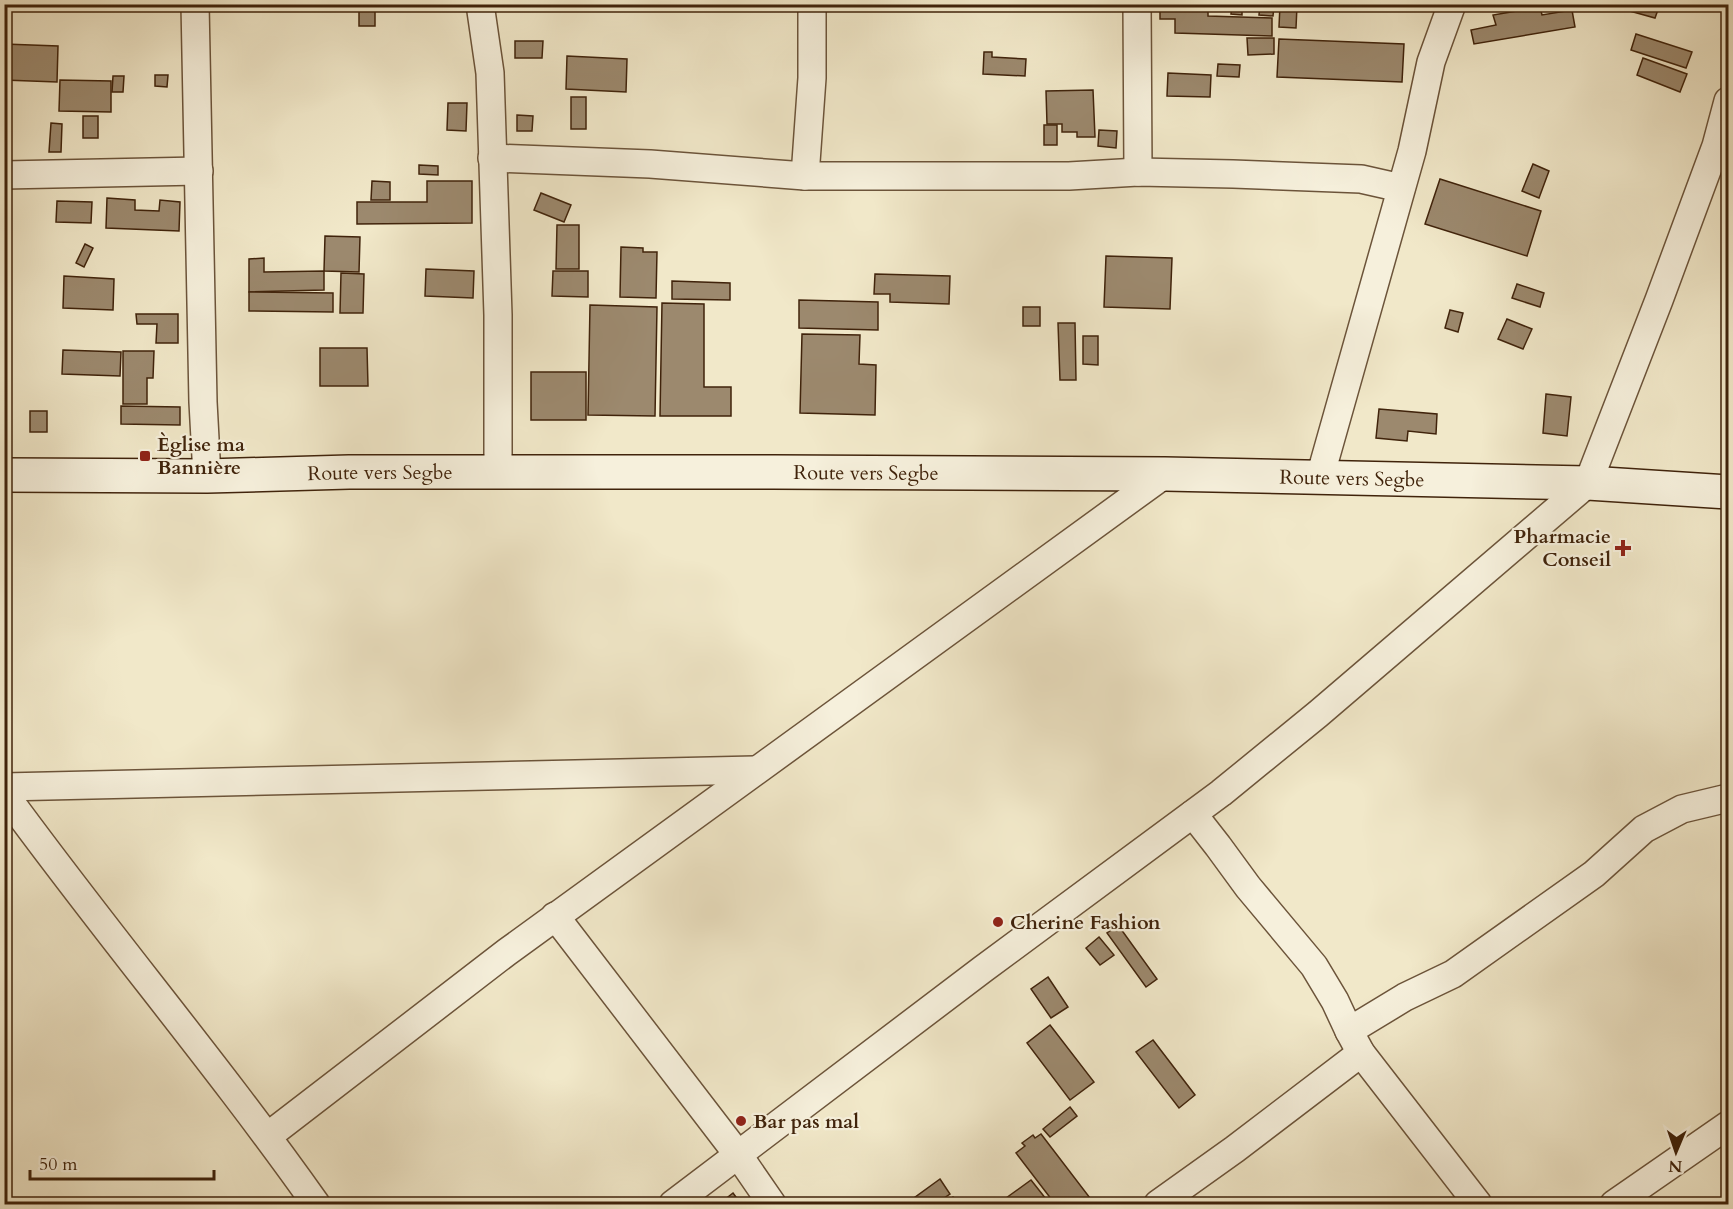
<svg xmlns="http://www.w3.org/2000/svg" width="1733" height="1209" font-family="Cardo,serif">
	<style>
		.building { fill: #9c896e; stroke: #40230b; stroke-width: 1.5 }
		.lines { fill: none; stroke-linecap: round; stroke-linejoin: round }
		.minor-casing { stroke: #6c543a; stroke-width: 30 }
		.secondary-casing { stroke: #40230b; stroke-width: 36 }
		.minor { stroke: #f6f0dc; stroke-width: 27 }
		.secondary { stroke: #f6f0dc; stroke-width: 33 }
		.poi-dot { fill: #8f2418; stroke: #f6f0dc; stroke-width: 2 }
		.labels { text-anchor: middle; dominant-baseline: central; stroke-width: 4.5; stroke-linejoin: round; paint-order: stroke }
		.poi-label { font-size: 20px; font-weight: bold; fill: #40230b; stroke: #f6f0dc; text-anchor: start }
		.street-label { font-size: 20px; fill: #40230b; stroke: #f6f0dc }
	</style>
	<rect width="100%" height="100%" fill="#f1e8c9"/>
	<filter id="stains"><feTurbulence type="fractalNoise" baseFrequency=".00333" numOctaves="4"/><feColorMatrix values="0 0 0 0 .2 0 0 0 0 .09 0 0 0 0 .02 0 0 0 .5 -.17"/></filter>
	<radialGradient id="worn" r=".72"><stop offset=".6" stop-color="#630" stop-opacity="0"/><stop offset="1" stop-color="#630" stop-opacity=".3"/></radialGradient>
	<g class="building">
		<path d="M 90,4 L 110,4 L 110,7 L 90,6 Z"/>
		<rect x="359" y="4" width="16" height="22"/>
		<path d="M 1160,4 L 1208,4 L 1208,16 L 1272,18 L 1272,36 L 1175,33 L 1175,19 L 1160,19 Z"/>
		<path d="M 1232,4 L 1242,4 L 1242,15 L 1231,14 Z"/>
		<path d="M 1628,4 L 1660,4 L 1655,18 L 1626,10 Z"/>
		<path d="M 1260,5 L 1274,5 L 1273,16 L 1259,15 Z"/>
		<path d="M 1280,5 L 1297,6 L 1296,28 L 1279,27 Z"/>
		<path d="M 1540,7 L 1542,15 L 1572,10 L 1575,27 L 1474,44 L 1471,30 L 1496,25 L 1493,15 Z"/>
		<path d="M 1636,34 L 1692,52 L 1686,68 L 1631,50 Z"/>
		<path d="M 1247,38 L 1274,38 L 1274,54 L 1248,55 Z"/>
		<path d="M 1279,39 L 1404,44 L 1402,82 L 1277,77 Z"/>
		<path d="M 515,41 L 543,41 L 542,58 L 515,58 Z"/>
		<path d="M 4,44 L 58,46 L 57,82 L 4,80 Z"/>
		<path d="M 984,52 L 992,52 L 992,57 L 1026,59 L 1025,76 L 983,74 Z"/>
		<path d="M 567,56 L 627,59 L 626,92 L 566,89 Z"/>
		<path d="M 1643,58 L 1687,74 L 1680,92 L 1637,75 Z"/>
		<path d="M 1218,64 L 1240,65 L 1239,77 L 1217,76 Z"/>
		<path d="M 1168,73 L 1211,75 L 1210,97 L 1167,96 Z"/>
		<path d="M 155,75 L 168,75 L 167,87 L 155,86 Z"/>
		<path d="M 113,76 L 124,76 L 123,92 L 112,92 Z"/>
		<path d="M 60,80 L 111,81 L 111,112 L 59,111 Z"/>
		<path d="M 1093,90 L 1095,137 L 1077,137 L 1077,132 L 1062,132 L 1062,124 L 1047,124 L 1046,91 Z"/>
		<rect x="571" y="97" width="15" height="32"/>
		<path d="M 448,103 L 467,103 L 466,131 L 447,130 Z"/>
		<path d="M 517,115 L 533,116 L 532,131 L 517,131 Z"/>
		<rect x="83" y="116" width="15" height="22"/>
		<path d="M 51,123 L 62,124 L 61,152 L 49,152 Z"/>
		<rect x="1044" y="125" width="13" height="20"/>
		<path d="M 1099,130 L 1117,131 L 1116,148 L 1098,146 Z"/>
		<path d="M 1533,164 L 1549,171 L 1539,198 L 1522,191 Z"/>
		<path d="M 419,165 L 438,166 L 438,175 L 419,174 Z"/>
		<path d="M 1440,179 L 1541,211 L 1527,256 L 1425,224 Z"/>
		<path d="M 372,181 L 390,182 L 390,200 L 371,200 Z"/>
		<path d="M 427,181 L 472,181 L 472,223 L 357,224 L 357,202 L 427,202 Z"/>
		<path d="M 541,193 L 571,205 L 564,222 L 534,210 Z"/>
		<path d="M 107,198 L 135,200 L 135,210 L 159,211 L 160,200 L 180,202 L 179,231 L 106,228 Z"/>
		<path d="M 57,201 L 92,202 L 91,223 L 56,222 Z"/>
		<path d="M 557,225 L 579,225 L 579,269 L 556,269 Z"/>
		<path d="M 325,236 L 360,237 L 359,272 L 324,271 Z"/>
		<path d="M 85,244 L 93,248 L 84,267 L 76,263 Z"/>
		<path d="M 621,247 L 643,248 L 643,252 L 657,252 L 656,298 L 620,297 Z"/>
		<path d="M 1106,256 L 1172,258 L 1170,309 L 1104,307 Z"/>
		<path d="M 264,258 L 264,272 L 324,271 L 324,290 L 249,292 L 249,259 Z"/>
		<path d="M 426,269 L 474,271 L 473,298 L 425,296 Z"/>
		<path d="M 553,271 L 588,271 L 588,297 L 552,296 Z"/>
		<path d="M 341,273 L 364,274 L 363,313 L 340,313 Z"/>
		<path d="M 875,274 L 950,276 L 949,304 L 890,302 L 890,294 L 874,294 Z"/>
		<path d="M 64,276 L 114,279 L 113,310 L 63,308 Z"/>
		<path d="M 672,281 L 730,283 L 730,300 L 672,299 Z"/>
		<path d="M 1517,284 L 1544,293 L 1540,307 L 1512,298 Z"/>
		<path d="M 249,292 L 333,293 L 333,312 L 249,311 Z"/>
		<path d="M 799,300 L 878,302 L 878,330 L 799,328 Z"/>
		<path d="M 662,303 L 704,304 L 704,387 L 731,387 L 731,416 L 660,416 Z"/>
		<path d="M 590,305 L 657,307 L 655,416 L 588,415 Z"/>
		<rect x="1023" y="307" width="17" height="19"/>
		<path d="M 1450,310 L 1463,313 L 1458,332 L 1445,328 Z"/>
		<path d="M 136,314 L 178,314 L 178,343 L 156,343 L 157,324 L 137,324 Z"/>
		<path d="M 1507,319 L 1532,329 L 1523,349 L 1498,339 Z"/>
		<path d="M 1058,323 L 1075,323 L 1076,380 L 1060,380 Z"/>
		<path d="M 802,334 L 860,335 L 859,364 L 876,365 L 875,415 L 800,413 Z"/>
		<path d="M 1083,336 L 1098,336 L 1098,365 L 1083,364 Z"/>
		<path d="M 320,348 L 367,348 L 368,386 L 320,386 Z"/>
		<path d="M 63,350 L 121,352 L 120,376 L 62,374 Z"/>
		<path d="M 123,351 L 154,351 L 153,378 L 147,378 L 147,404 L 123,404 Z"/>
		<rect x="531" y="372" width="55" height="48"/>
		<path d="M 1546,394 L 1571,397 L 1567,436 L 1543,433 Z"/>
		<path d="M 121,406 L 180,407 L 180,425 L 121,424 Z"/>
		<path d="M 1379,409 L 1437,414 L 1436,434 L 1408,431 L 1407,441 L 1376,438 Z"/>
		<rect x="30" y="411" width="17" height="21"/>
		<path d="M 1118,925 L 1157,979 L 1146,987 L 1107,933 Z"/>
		<path d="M 1099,937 L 1114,955 L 1100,965 L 1086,948 Z"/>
		<path d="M 1048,977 L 1068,1007 L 1051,1018 L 1031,989 Z"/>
		<path d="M 1050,1025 L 1094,1082 L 1070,1100 L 1027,1043 Z"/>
		<path d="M 1153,1040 L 1195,1095 L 1179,1108 L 1136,1052 Z"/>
		<path d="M 1070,1107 L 1077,1116 L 1050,1137 L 1043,1129 Z"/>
		<path d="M 1041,1134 L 1090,1198 L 1081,1204 L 1055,1204 L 1016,1153 L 1025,1146 L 1022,1143 L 1033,1135 L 1035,1138 Z"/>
		<path d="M 940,1179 L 950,1194 L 935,1204 L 919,1204 L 914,1198 Z"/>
		<path d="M 1031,1180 L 1050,1204 L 1012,1204 L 1006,1198 Z"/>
		<path d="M 733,1193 L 741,1204 L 719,1204 Z"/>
		<path d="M 953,1197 L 959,1204 L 943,1204 Z"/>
	</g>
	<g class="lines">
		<defs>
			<g id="minor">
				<path d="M 195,4 L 203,402 L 207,476"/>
				<path d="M 480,4 L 490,73 L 498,315 L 498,474"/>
				<path d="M 1137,4 L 1138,172"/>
				<path d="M 492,158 L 650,164 L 805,176 L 1069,176 L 1138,172 L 1233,174 L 1361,179 L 1401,188"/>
				<path d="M 4,175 L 199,171"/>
				<path d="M 805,176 L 812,78 L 812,4"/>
				<path d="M 1320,477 L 1412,151 L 1431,62 L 1452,4"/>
				<path d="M 4,787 L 755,770"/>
				<path d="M 4,793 C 105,932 217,1064 316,1204"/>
				<path d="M 1193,814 L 1218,846 L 1248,887 L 1314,966 L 1335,1001 L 1349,1031"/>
				<path d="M 555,916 L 739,1156 L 772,1204"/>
				<path d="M 268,1136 L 507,952 L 1165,474"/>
				<path d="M 673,1204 L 983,969 L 1221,793 L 1318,714 L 1588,483 L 1659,300 L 1716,146 L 1728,101"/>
				<path d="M 1158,1204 L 1235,1149 L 1361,1053"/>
				<path d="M 1478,1204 L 1361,1053 L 1349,1031 L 1405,997 L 1453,974 L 1594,874 L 1644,829 L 1682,809 L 1728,798"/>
				<path d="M 1614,1204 L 1728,1125"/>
			</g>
			<g id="secondary">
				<path id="s1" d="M 4,475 L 207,476 L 349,472 L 774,472 L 1165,474 L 1588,483 L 1728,492"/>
			</g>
		</defs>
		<use href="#minor" class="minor-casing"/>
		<use href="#secondary" class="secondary-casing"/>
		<use href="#minor" class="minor"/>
		<use href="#secondary" class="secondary"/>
	</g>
	<g class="poi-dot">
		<rect x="139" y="450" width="12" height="12" rx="3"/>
		<path d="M1620 539h6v6h6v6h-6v6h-6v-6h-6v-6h6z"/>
		<circle cx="998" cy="922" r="6"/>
		<circle cx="741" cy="1121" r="6"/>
	</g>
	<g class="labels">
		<g class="poi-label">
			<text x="157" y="444">Èglise ma<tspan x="157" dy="23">Bannière</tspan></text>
			<text x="1611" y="536" text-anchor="end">Pharmacie<tspan x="1611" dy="23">Conseil</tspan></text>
			<text x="1010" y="922">Cherine Fashion</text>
			<text x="753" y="1121">Bar pas mal</text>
		</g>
		<g class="street-label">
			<text stroke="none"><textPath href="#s1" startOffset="862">Route vers Segbe</textPath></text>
			<text stroke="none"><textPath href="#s1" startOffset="376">Route vers Segbe</textPath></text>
			<text stroke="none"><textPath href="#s1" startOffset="1348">Route vers Segbe</textPath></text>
		</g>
	</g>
	<rect width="1733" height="1209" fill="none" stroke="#f1e8c9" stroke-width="24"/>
	<rect x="6" y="6" width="1721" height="1197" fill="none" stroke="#40230b" stroke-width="3"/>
	<rect x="12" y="12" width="1709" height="1185" fill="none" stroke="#40230b" stroke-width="1.5"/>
	<g transform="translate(1676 1152) rotate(182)" stroke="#f6f0dc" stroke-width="4.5" paint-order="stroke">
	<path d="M0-4.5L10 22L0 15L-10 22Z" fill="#40230b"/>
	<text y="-9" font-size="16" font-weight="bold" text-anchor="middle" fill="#40230b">N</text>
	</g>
	<path d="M30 1170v9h184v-9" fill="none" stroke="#40230b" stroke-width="3"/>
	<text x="39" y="1170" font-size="18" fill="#40230b" stroke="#f6f0dc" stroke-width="4.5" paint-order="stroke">50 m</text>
	<rect width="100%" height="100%" filter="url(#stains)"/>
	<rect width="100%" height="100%" fill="url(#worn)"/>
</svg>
